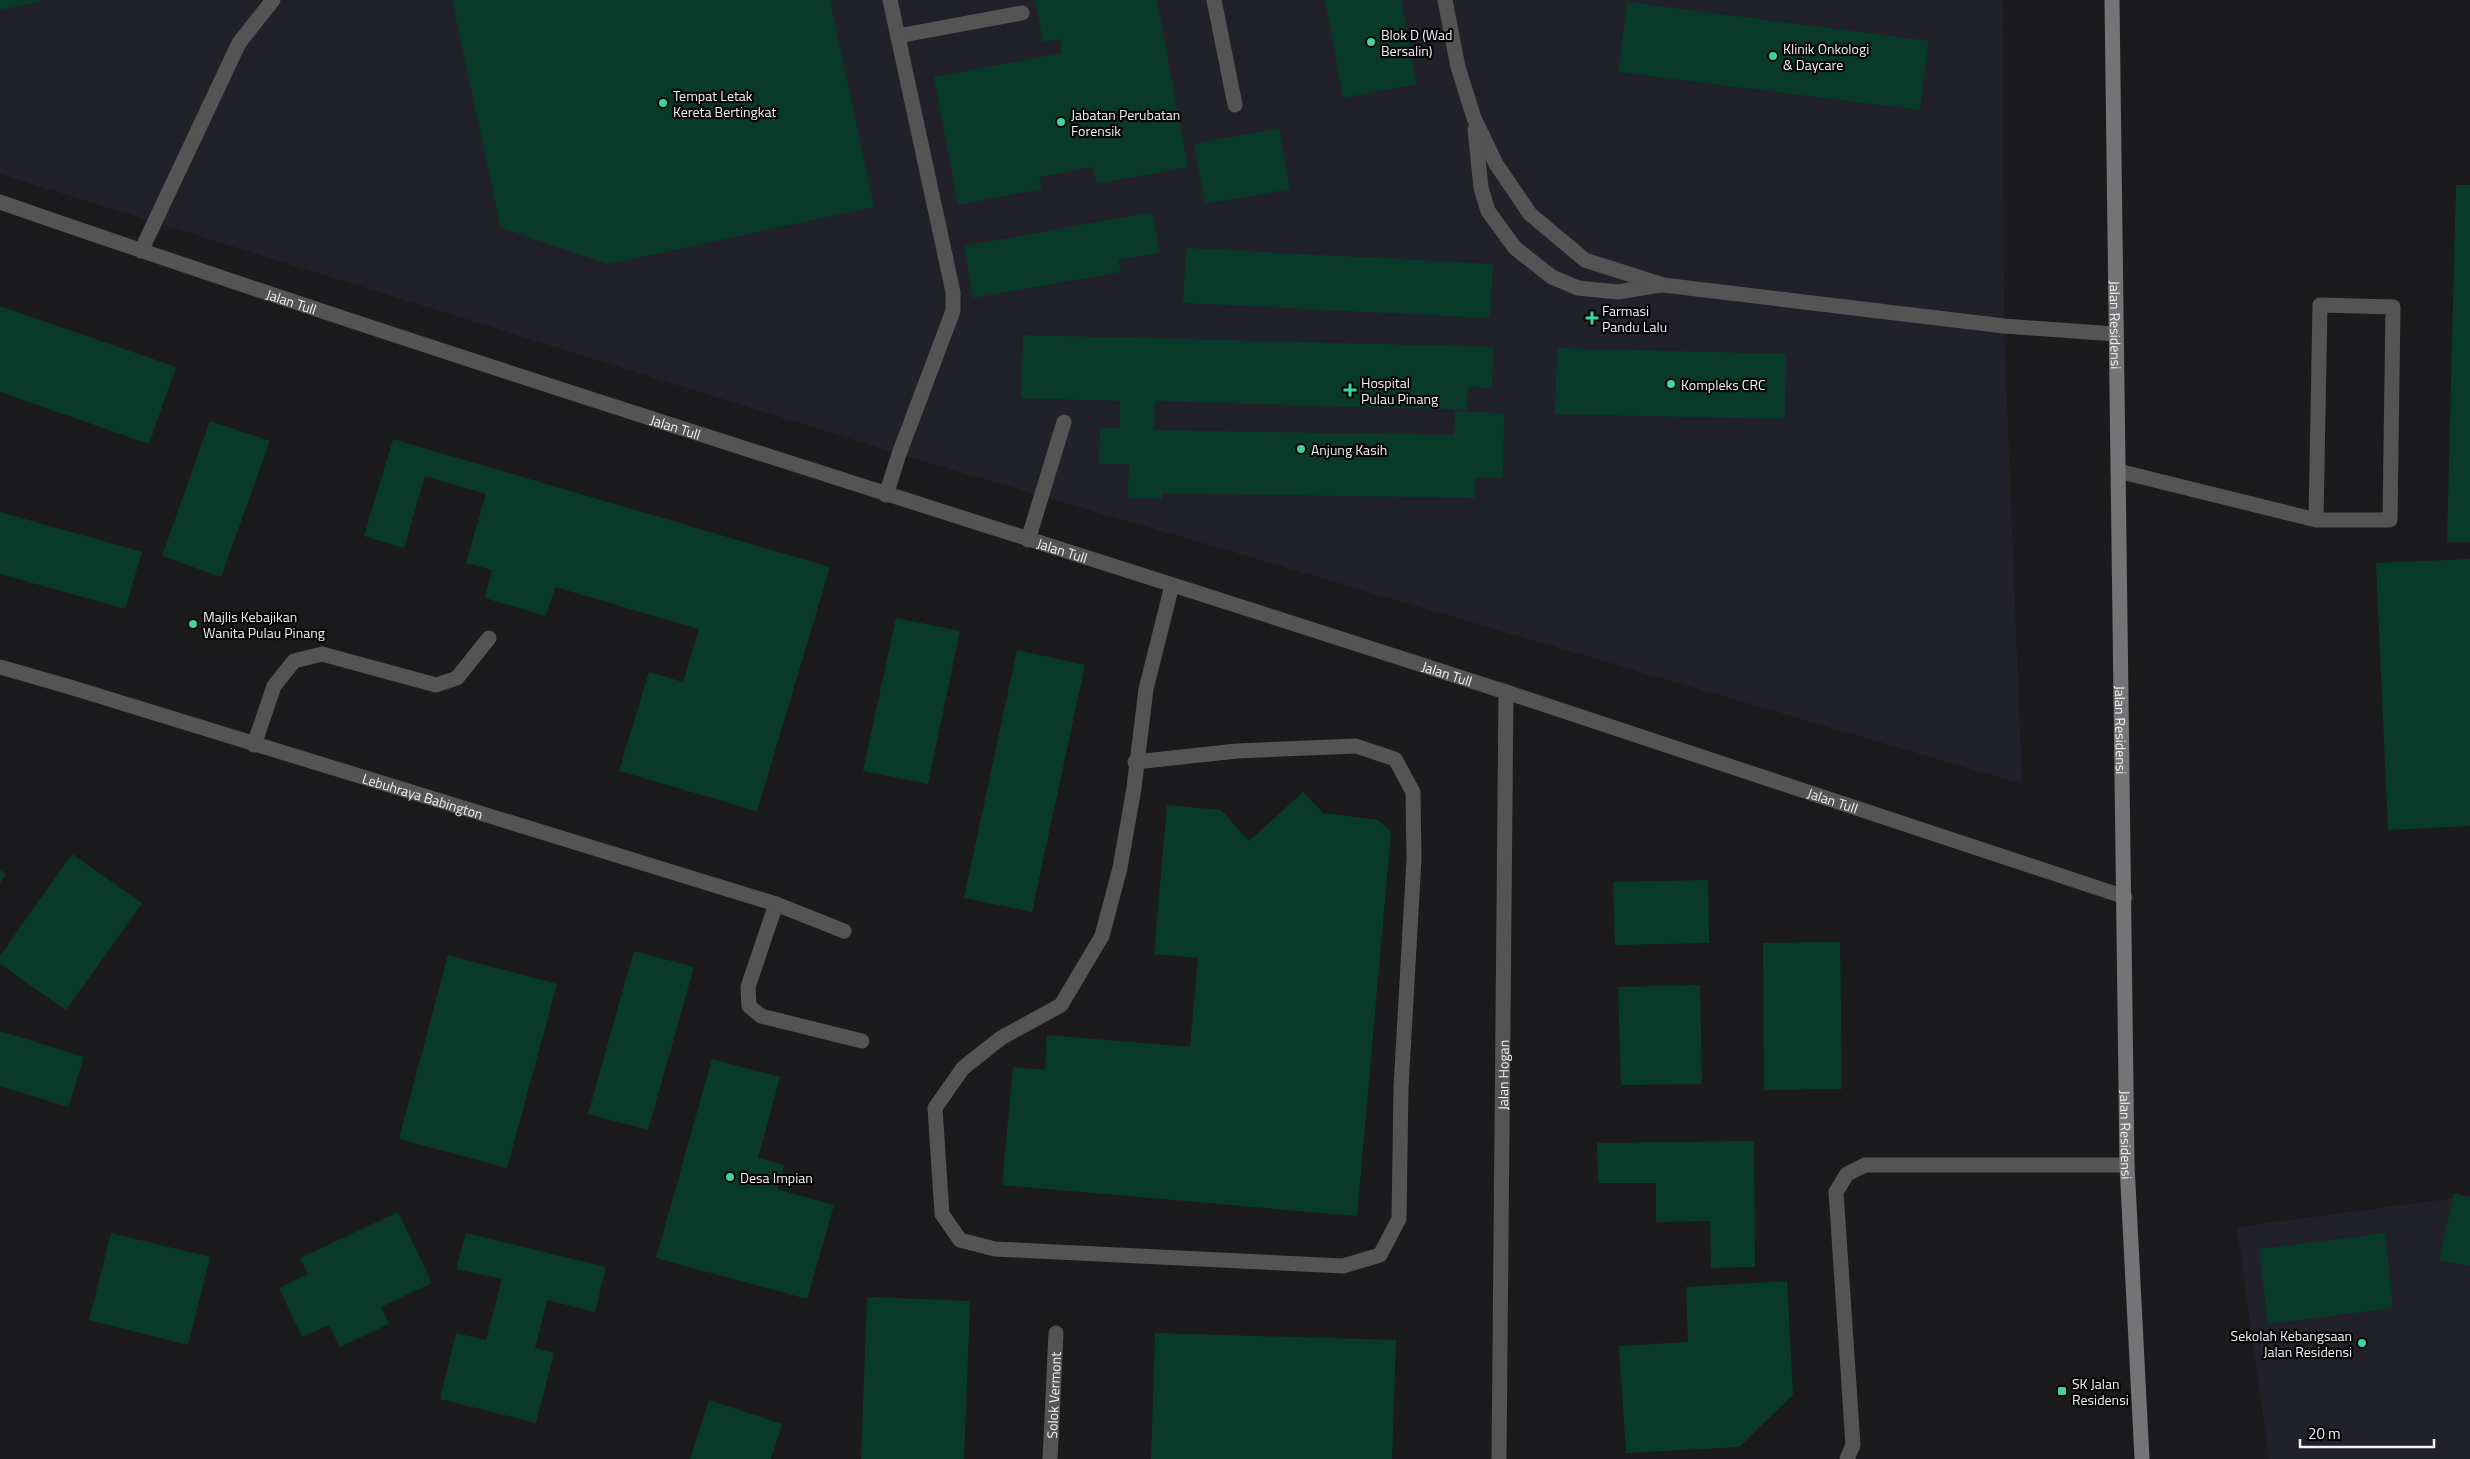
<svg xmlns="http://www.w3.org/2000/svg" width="2470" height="1459" font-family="'Titillium Web',sans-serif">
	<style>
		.built { fill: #212129 }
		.building { fill: #093a29 }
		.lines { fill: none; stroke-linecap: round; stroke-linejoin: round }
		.lane { stroke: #545455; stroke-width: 15 }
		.street { stroke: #545455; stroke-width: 15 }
		.secondary { stroke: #747476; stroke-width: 15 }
		.poi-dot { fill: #41d4a1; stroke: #060607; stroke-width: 2 }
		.labels { text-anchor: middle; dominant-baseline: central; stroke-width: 4.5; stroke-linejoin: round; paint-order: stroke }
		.poi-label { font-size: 14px; fill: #f1f1f3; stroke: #060607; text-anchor: start }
		.street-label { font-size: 14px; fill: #f1f1f3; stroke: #060607 }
	</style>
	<rect width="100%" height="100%" fill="#1b1b1d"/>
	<g class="built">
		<path d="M 0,0 L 2003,0 L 2004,326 L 2022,784 L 899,454 L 0,174 Z"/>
		<path d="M 2470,1196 L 2470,1459 L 2269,1459 L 2237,1227 Z"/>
	</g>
	<g class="building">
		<path d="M 0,0 L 41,0 L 41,1 L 0,10 Z"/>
		<path d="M 452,0 L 830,0 L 874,207 L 609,264 L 501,228 Z"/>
		<path d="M 1035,0 L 1157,0 L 1188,167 L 1097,184 L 1093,167 L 1039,177 L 1042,189 L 958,205 L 934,77 L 1062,53 L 1060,39 L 1043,42 Z"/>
		<path d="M 1325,0 L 1401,0 L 1417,84 L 1343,98 Z"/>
		<path d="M 1627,2 L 1929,41 L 1920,110 L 1618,72 Z"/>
		<path d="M 1279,128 L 1290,189 L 1205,204 L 1194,144 Z"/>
		<path d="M 2456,185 L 2470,185 L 2470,542 L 2447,542 Z"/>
		<path d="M 1152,212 L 1160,253 L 1118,260 L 1121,272 L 973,298 L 964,246 Z"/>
		<path d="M 1186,248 L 1493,264 L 1490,318 L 1183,303 Z"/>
		<path d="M 0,306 L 176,367 L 149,444 L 0,392 Z"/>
		<path d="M 1023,335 L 1493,347 L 1492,388 L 1468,387 L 1467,410 L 1155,401 L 1154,430 L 1454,435 L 1455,411 L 1504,413 L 1503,477 L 1475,478 L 1475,498 L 1162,493 L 1162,499 L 1128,498 L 1129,464 L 1099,464 L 1100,428 L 1120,428 L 1120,401 L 1021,398 Z"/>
		<path d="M 1557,348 L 1786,354 L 1785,419 L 1555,414 Z"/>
		<path d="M 210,421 L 270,441 L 221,577 L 162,556 Z"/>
		<path d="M 393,439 L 830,567 L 757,811 L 619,771 L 649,672 L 683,682 L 699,629 L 555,587 L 546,616 L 485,598 L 492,570 L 466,563 L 486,494 L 425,476 L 404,548 L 364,536 Z"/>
		<path d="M 0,512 L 142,552 L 125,609 L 0,574 Z"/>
		<path d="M 2470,559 L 2470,826 L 2388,830 L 2376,563 Z"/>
		<path d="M 896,618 L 960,631 L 928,784 L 863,771 Z"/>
		<path d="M 1017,650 L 1085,665 L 1032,912 L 964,898 Z"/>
		<path d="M 1303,792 L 1323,813 L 1378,820 L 1391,832 L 1357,1216 L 1002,1185 L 1013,1067 L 1045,1070 L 1047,1035 L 1190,1047 L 1198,958 L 1154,954 L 1167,805 L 1221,810 L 1249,841 Z"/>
		<path d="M 72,854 L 142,903 L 66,1010 L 0,964 L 0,956 Z"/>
		<path d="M 0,870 L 6,874 L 0,883 Z"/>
		<path d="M 1708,880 L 1709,943 L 1615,945 L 1613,882 Z"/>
		<path d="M 1840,942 L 1842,1089 L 1764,1090 L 1763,943 Z"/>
		<path d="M 634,951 L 694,967 L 648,1130 L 588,1114 Z"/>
		<path d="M 448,955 L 557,984 L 507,1168 L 399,1139 Z"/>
		<path d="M 1700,985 L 1702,1084 L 1621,1085 L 1618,987 Z"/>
		<path d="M 0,1031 L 84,1057 L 68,1107 L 0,1086 Z"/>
		<path d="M 712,1059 L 780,1077 L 758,1158 L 784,1165 L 777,1189 L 834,1205 L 807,1299 L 656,1258 Z"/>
		<path d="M 1754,1141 L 1755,1267 L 1711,1268 L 1710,1221 L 1656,1222 L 1656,1183 L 1598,1183 L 1597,1143 Z"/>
		<path d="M 2454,1193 L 2470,1197 L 2470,1266 L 2439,1260 Z"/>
		<path d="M 398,1212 L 432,1283 L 381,1307 L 389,1324 L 340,1347 L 329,1325 L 302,1337 L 279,1288 L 308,1274 L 300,1258 Z"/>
		<path d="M 111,1233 L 210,1257 L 188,1345 L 89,1320 Z"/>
		<path d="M 466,1233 L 606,1267 L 595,1312 L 547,1300 L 535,1348 L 554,1353 L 536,1423 L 440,1399 L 456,1333 L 486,1340 L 502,1279 L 456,1269 Z"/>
		<path d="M 2385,1233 L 2393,1308 L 2268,1324 L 2259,1249 Z"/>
		<path d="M 1787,1281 L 1793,1395 L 1739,1447 L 1626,1453 L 1619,1346 L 1688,1342 L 1686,1287 Z"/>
		<path d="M 867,1297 L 970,1301 L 964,1459 L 861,1459 Z"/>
		<path d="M 1155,1333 L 1396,1340 L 1392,1459 L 1151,1459 Z"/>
		<path d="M 709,1400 L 782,1424 L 771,1459 L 690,1459 Z"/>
	</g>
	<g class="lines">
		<g class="lane">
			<path d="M 1214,0 L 1235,105"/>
			<path d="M 1445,0 L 1458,67 L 1474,118 L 1496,164 L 1530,214 L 1585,260 L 1663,285 L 2004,326 L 2115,334"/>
			<path d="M 898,36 L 1022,13"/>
			<path d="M 1475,129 L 1481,188 L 1488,211 L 1515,248 L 1552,277 L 1578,288 L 1618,292 L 1660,285"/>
			<path d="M 141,251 L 239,43 L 273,0"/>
			<path d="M 2118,471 L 2316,520 L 2390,520 L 2393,307 L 2320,305 L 2316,520"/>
			<path d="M 886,495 L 899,454 L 953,311 L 953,292 L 890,0"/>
			<path d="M 1028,540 L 1064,422"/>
			<path d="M 254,745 L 274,686 L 294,661 L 322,654 L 436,685 L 457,678 L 489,638"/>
			<path d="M 1135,762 L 1237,751 L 1356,746 L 1395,759 L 1413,792 L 1414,859 L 1401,1088 L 1399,1219 L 1380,1255 L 1343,1266 L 995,1249 L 960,1240 L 942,1214 L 935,1108 L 963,1068 L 1001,1038 L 1061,1005 L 1102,936 L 1120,868 L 1134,788 L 1146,689 L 1172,585"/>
			<path d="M 776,904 L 748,987 L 749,1006 L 761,1016 L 862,1041"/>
			<path d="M 1847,1459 L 1853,1445 L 1836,1192 L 1847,1174 L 1865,1165 L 2127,1165"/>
		</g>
		<g class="street">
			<path id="s1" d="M 0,202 C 499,375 1004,529 1506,692 C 1713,759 1919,829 2125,897"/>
			<path id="s2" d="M 0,667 L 70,687 L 776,904 L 844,931"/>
			<path id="s3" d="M 1050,1459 L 1056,1333"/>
			<path id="s4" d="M 1499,1459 L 1506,692"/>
		</g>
		<path class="secondary" id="s5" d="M 2112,0 L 2127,1165 L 2142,1459"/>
	</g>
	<g class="poi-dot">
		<circle cx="1371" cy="42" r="5"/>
		<circle cx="1773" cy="56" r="5"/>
		<circle cx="663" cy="103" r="5"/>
		<circle cx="1061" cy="122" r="5"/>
		<path d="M1589.5 310.5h5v5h5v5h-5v5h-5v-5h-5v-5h5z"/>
		<circle cx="1671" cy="384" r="5"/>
		<path d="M1347.5 382.5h5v5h5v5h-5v5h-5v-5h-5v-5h5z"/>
		<circle cx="1301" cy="449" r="5"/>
		<circle cx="193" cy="624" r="5"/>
		<circle cx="730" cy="1177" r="5"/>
		<circle cx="2362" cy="1343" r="5"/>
		<rect x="2057" y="1386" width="10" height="10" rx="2.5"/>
	</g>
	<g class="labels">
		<g class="poi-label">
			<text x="1381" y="34">Blok D (Wad<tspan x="1381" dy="16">Bersalin)</tspan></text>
			<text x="1783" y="48">Klinik Onkologi<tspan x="1783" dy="16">&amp; Daycare</tspan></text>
			<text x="673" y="95">Tempat Letak<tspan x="673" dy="16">Kereta Bertingkat</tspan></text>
			<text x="1071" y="114">Jabatan Perubatan<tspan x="1071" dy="16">Forensik</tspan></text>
			<text x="1602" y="310">Farmasi<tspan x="1602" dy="16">Pandu Lalu</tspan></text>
			<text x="1361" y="382">Hospital<tspan x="1361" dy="16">Pulau Pinang</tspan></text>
			<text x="1681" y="384">Kompleks CRC</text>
			<text x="1311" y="449">Anjung Kasih</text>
			<text x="203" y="616">Majlis Kebajikan<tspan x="203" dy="16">Wanita Pulau Pinang</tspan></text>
			<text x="740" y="1177">Desa Impian</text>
			<text x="2352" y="1335" text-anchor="end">Sekolah Kebangsaan<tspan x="2352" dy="16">Jalan Residensi</tspan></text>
			<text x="2072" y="1383">SK Jalan<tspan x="2072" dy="16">Residensi</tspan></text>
		</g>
		<g class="street-label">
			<text stroke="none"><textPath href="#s1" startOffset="308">Jalan Tull</textPath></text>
			<text stroke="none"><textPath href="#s5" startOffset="325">Jalan Residensi</textPath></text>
			<text stroke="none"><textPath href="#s1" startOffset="712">Jalan Tull</textPath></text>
			<text stroke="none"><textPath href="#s1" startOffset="1118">Jalan Tull</textPath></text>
			<text stroke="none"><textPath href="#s1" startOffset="1522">Jalan Tull</textPath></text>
			<text stroke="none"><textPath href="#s5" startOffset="730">Jalan Residensi</textPath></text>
			<text stroke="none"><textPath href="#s2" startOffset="442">Lebuhraya Babington</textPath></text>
			<text stroke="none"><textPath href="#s1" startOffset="1928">Jalan Tull</textPath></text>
			<text stroke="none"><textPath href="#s4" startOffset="384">Jalan Hogan</textPath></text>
			<text stroke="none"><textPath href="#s5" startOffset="1135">Jalan Residensi</textPath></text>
			<text stroke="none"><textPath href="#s3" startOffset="64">Solok Vermont</textPath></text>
		</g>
	</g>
	<path d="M2300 1439v8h134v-8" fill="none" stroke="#f1f1f3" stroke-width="2.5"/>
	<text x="2308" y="1439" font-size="15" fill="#f1f1f3" stroke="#060607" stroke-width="4" paint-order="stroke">20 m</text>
</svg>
